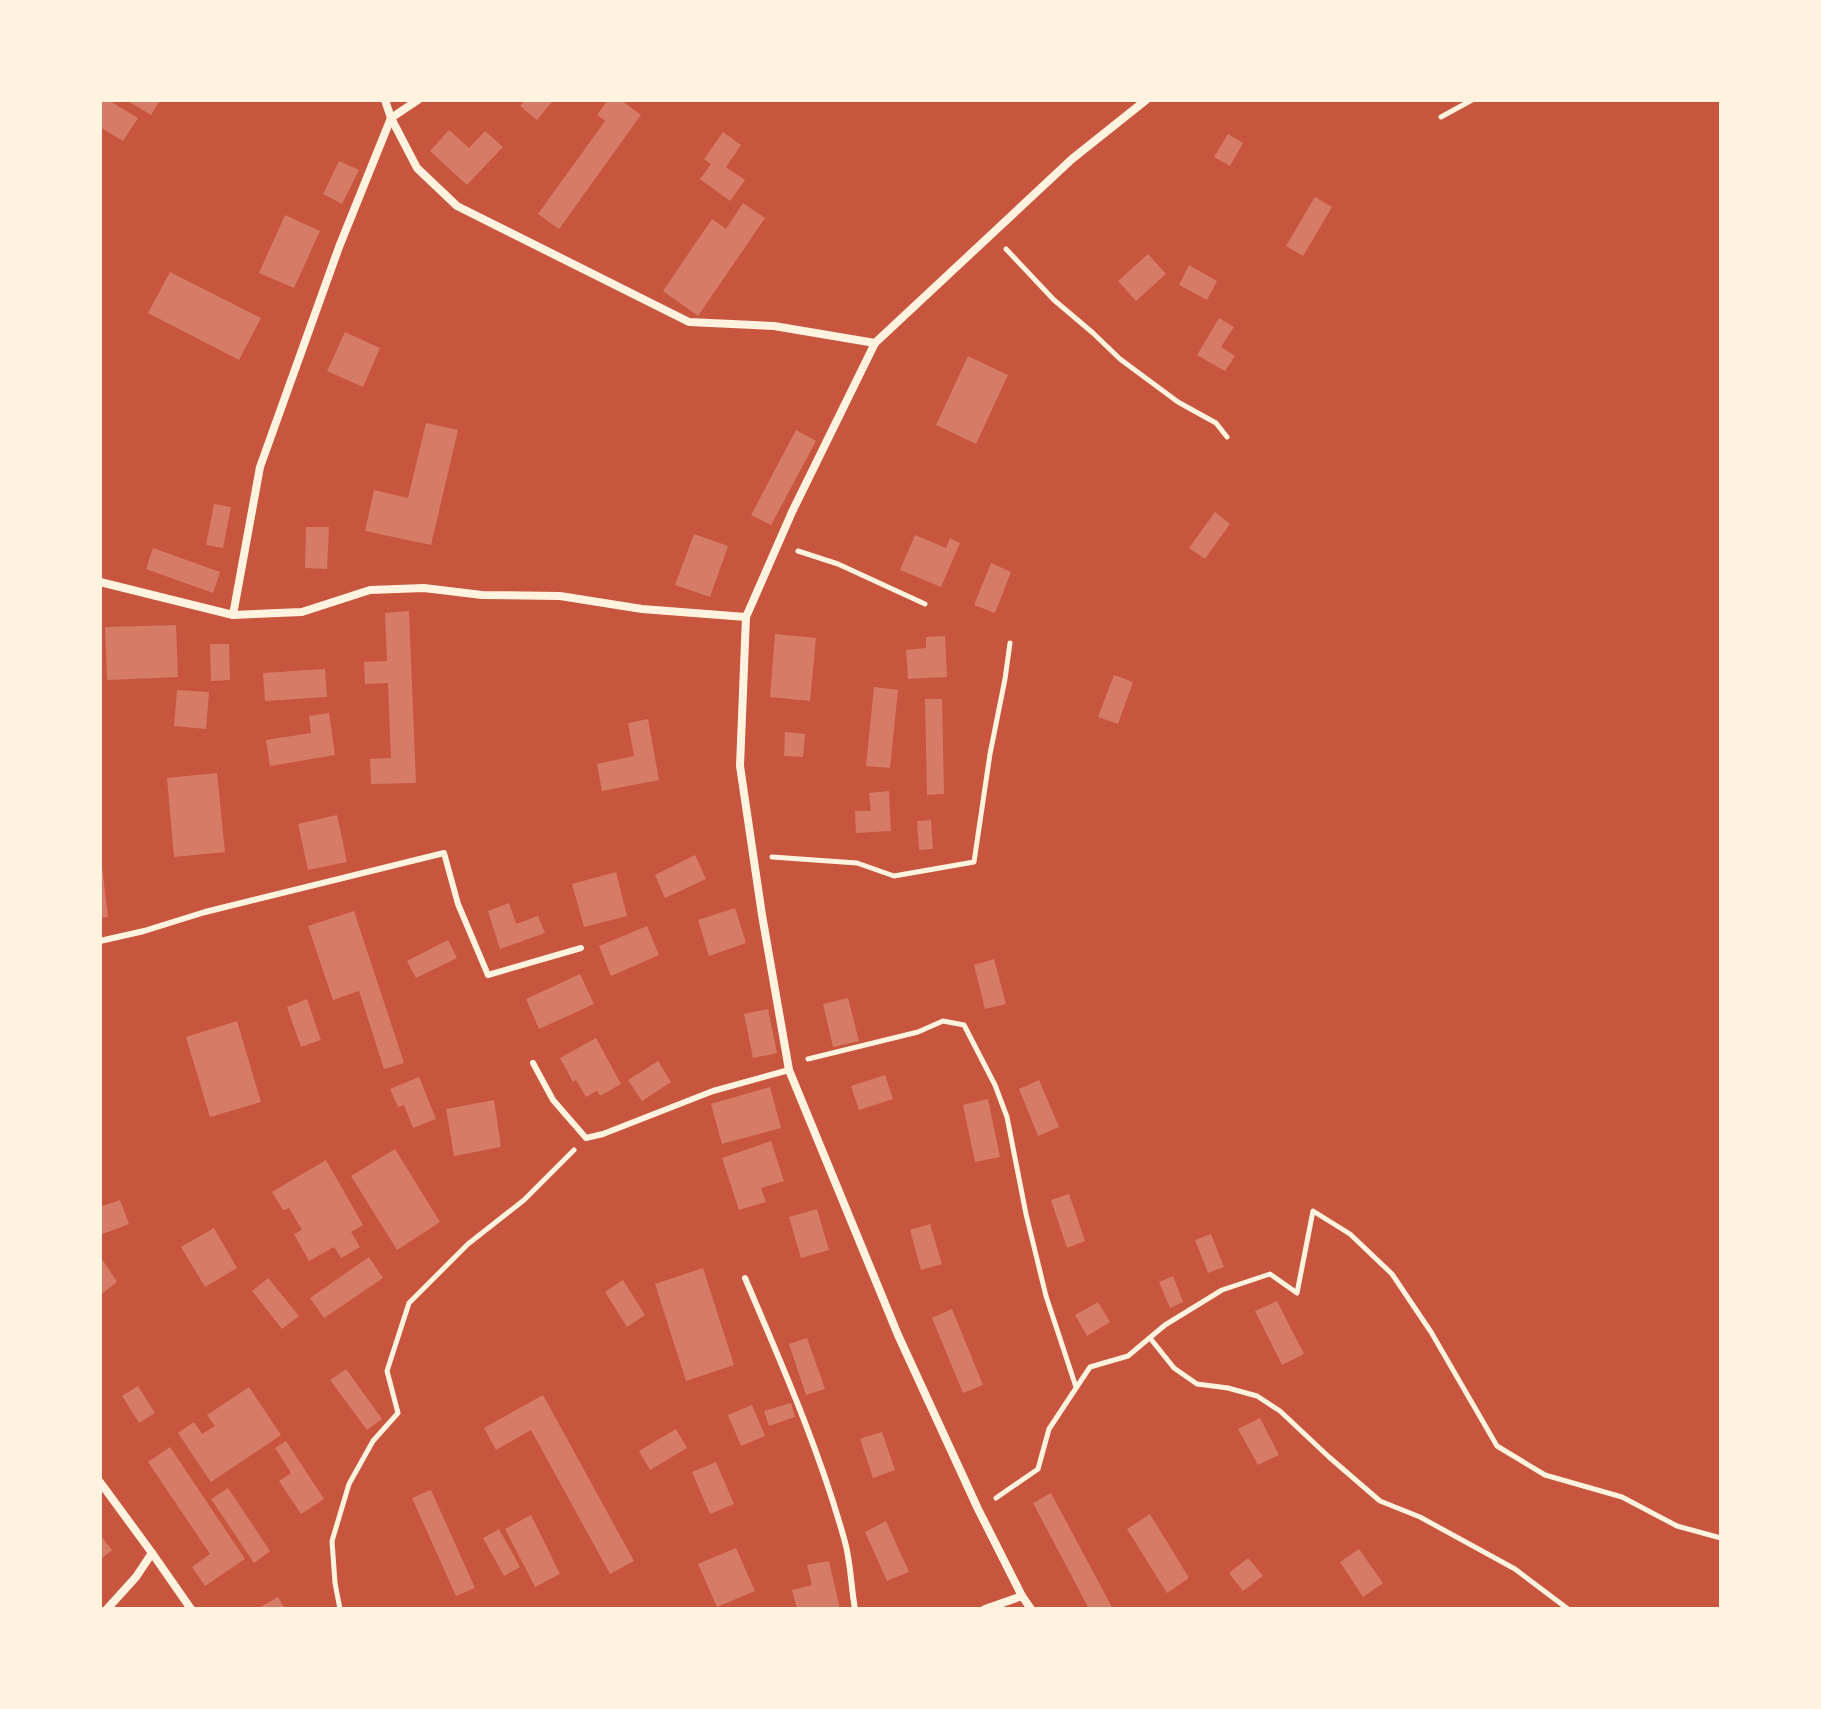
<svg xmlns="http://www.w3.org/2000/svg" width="1821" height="1709" font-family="'Libre Baskerville',serif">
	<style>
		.building { fill: #d67c66 }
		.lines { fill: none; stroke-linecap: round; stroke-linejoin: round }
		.path { stroke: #fff3e0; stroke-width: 5 }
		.service { stroke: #fff3e0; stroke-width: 6 }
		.minor { stroke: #fff3e0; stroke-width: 8 }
	</style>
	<rect width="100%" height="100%" fill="#c8553d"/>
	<g class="building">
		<path d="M 100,100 L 108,100 L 138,118 L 123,141 L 100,127 Z"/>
		<path d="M 126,100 L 160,100 L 151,115 Z"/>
		<path d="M 525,100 L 550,100 L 552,102 L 537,120 L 520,106 Z"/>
		<path d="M 608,100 L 621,100 L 641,115 L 559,229 L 538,214 L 605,121 L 597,115 Z"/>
		<path d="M 449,130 L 469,148 L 485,131 L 503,147 L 467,185 L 430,151 Z"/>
		<path d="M 723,132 L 741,145 L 726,167 L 745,180 L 730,201 L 700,179 L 711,164 L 704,159 Z"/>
		<path d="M 1228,134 L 1243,143 L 1230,166 L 1214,157 Z"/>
		<path d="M 339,161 L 359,170 L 342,204 L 323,194 Z"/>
		<path d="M 1315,197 L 1332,207 L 1303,256 L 1286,246 Z"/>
		<path d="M 743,203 L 765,218 L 698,316 L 663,291 L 712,219 L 726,229 Z"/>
		<path d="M 285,215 L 320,231 L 294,288 L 259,273 Z"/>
		<path d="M 1148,254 L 1166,274 L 1136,301 L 1118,281 Z"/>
		<path d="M 1189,265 L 1217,281 L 1207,300 L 1179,285 Z"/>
		<path d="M 170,272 L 261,318 L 239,360 L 148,313 Z"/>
		<path d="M 1219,318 L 1234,327 L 1221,347 L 1235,356 L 1225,371 L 1197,355 Z"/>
		<path d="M 345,332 L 380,348 L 363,387 L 327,371 Z"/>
		<path d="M 968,356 L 1008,375 L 976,444 L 936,425 Z"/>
		<path d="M 426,423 L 458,430 L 431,545 L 365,531 L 374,490 L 408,498 Z"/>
		<path d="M 796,430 L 816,441 L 771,525 L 751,515 Z"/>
		<path d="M 214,504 L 231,507 L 223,548 L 206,545 Z"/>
		<path d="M 1215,512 L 1230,524 L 1205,559 L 1189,548 Z"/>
		<path d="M 306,527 L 329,527 L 327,569 L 305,568 Z"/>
		<path d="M 694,534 L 728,546 L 710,597 L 675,585 Z"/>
		<path d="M 915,535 L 946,548 L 950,538 L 960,543 L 941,587 L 900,570 Z"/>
		<path d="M 153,548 L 220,572 L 213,593 L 146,569 Z"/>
		<path d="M 991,563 L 1011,572 L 995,613 L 974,605 Z"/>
		<path d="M 409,611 L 416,783 L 371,784 L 370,759 L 391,758 L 388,683 L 365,684 L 364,662 L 387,661 L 385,613 Z"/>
		<path d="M 176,625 L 178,677 L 107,680 L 105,627 Z"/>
		<path d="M 775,634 L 816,638 L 810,701 L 770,697 Z"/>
		<path d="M 945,636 L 947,677 L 908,679 L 906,650 L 926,648 L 926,637 Z"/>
		<path d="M 210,644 L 229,644 L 230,680 L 211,681 Z"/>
		<path d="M 325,669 L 327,697 L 265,701 L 263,673 Z"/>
		<path d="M 1114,675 L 1133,682 L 1118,724 L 1098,717 Z"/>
		<path d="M 874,687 L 898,690 L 890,768 L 866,766 Z"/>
		<path d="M 177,690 L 209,692 L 206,729 L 174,726 Z"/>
		<path d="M 925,699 L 942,699 L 944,794 L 927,795 Z"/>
		<path d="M 329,713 L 335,755 L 270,766 L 266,740 L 311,733 L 309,716 Z"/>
		<path d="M 648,719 L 659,780 L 602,791 L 597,764 L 634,756 L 628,723 Z"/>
		<path d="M 785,732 L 805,734 L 803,757 L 784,756 Z"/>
		<path d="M 217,773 L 225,852 L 174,857 L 167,778 Z"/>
		<path d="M 889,791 L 891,831 L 856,833 L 855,811 L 871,811 L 869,793 Z"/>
		<path d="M 337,815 L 347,862 L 308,870 L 298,824 Z"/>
		<path d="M 931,820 L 933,849 L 919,850 L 917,821 Z"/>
		<path d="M 695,855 L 706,879 L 665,898 L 655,875 Z"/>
		<path d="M 100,866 L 102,866 L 108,917 L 100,918 Z"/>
		<path d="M 616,872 L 627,916 L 584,927 L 572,884 Z"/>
		<path d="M 509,903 L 516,924 L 538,916 L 545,933 L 500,949 L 488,911 Z"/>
		<path d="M 735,908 L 746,943 L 709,956 L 698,920 Z"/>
		<path d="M 354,911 L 404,1063 L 384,1069 L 359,991 L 333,1000 L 308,926 Z"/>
		<path d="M 647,926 L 659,955 L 611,976 L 599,946 Z"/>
		<path d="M 448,940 L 457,958 L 416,978 L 407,961 Z"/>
		<path d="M 994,959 L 1006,1004 L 985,1009 L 974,965 Z"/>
		<path d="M 580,974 L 594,1004 L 539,1029 L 526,999 Z"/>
		<path d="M 848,998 L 859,1041 L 833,1047 L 823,1004 Z"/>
		<path d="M 307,999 L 321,1040 L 301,1047 L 287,1007 Z"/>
		<path d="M 768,1009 L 777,1053 L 753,1058 L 744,1014 Z"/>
		<path d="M 237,1021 L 261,1102 L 210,1117 L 186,1037 Z"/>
		<path d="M 596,1038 L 621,1084 L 600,1096 L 597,1091 L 586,1097 L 576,1080 L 573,1082 L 560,1058 Z"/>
		<path d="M 658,1061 L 671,1082 L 642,1101 L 628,1080 Z"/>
		<path d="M 885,1075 L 893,1099 L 859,1110 L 851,1086 Z"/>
		<path d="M 419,1077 L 436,1119 L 413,1128 L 404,1105 L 398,1107 L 390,1089 Z"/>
		<path d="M 1039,1080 L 1059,1127 L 1038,1136 L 1019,1089 Z"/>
		<path d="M 770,1087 L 781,1128 L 722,1144 L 711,1104 Z"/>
		<path d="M 988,1099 L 1000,1157 L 975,1162 L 963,1105 Z"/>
		<path d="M 494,1100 L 501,1147 L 454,1156 L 446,1109 Z"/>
		<path d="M 771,1141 L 784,1181 L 761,1188 L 766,1202 L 739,1210 L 722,1158 Z"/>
		<path d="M 395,1149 L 440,1222 L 397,1250 L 351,1176 Z"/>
		<path d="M 326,1160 L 363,1225 L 351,1232 L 360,1247 L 341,1258 L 334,1247 L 309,1261 L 294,1234 L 302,1230 L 289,1208 L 283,1210 L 272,1192 Z"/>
		<path d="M 1069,1194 L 1085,1241 L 1067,1248 L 1051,1200 Z"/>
		<path d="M 120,1200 L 129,1224 L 100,1235 L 100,1207 Z"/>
		<path d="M 817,1209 L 829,1250 L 801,1258 L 789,1217 Z"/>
		<path d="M 930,1224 L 942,1264 L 921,1270 L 910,1230 Z"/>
		<path d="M 214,1228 L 237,1268 L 205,1287 L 181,1247 Z"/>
		<path d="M 1211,1234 L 1224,1267 L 1208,1273 L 1195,1240 Z"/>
		<path d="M 100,1256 L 117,1282 L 100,1295 Z"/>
		<path d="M 369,1257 L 383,1278 L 324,1318 L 310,1298 Z"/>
		<path d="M 703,1268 L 734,1365 L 686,1381 L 655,1284 Z"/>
		<path d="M 1173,1276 L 1183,1302 L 1170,1308 L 1159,1282 Z"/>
		<path d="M 268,1278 L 299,1316 L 282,1329 L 252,1291 Z"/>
		<path d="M 623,1280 L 645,1315 L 627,1327 L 605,1292 Z"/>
		<path d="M 1277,1301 L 1304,1354 L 1282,1365 L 1255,1311 Z"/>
		<path d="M 1098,1302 L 1110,1322 L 1087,1336 L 1075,1315 Z"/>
		<path d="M 952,1309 L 983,1385 L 963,1393 L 932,1318 Z"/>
		<path d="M 807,1338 L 825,1389 L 806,1395 L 789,1344 Z"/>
		<path d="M 346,1369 L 382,1419 L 367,1430 L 330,1380 Z"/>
		<path d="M 138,1386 L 155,1413 L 139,1423 L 122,1396 Z"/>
		<path d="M 249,1387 L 281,1435 L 211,1482 L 178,1433 L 194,1422 L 202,1434 L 215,1426 L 207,1415 Z"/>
		<path d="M 543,1395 L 634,1561 L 610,1574 L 531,1430 L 496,1450 L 484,1428 Z"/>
		<path d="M 791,1403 L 795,1417 L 769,1426 L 764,1411 Z"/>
		<path d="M 752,1405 L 765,1436 L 741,1446 L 728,1415 Z"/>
		<path d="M 1260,1418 L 1279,1455 L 1258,1465 L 1238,1429 Z"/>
		<path d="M 676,1429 L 687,1448 L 650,1470 L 639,1451 Z"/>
		<path d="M 882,1432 L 895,1470 L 873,1478 L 860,1439 Z"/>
		<path d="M 286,1441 L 324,1499 L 301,1514 L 279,1481 L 291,1473 L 275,1448 Z"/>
		<path d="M 170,1447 L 245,1559 L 205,1586 L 192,1567 L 210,1554 L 148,1462 Z"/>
		<path d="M 716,1462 L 734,1504 L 710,1514 L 692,1472 Z"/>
		<path d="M 228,1488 L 270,1551 L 254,1563 L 211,1499 Z"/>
		<path d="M 431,1490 L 475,1588 L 456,1596 L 412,1498 Z"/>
		<path d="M 1051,1493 L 1113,1609 L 1089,1609 L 1033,1503 Z"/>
		<path d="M 1150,1514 L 1189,1578 L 1167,1593 L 1127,1529 Z"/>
		<path d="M 531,1515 L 560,1574 L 535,1587 L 505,1529 Z"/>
		<path d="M 886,1521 L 909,1572 L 887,1581 L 865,1532 Z"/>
		<path d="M 499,1529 L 520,1567 L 504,1576 L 483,1538 Z"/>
		<path d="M 100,1535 L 112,1550 L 100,1560 Z"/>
		<path d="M 736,1548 L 755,1591 L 717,1607 L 698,1564 Z"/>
		<path d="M 1359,1549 L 1383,1583 L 1363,1597 L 1340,1562 Z"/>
		<path d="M 1248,1558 L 1263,1576 L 1243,1591 L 1229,1573 Z"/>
		<path d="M 829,1561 L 840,1609 L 797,1609 L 792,1590 L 812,1585 L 807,1565 Z"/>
		<path d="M 278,1597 L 285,1609 L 257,1609 Z"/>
	</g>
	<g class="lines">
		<g class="path">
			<path d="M 1441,117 L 1472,100"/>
			<path d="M 1006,249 L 1054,300 L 1093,333 L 1120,359 L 1178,402 L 1216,423 L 1227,437"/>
			<path d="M 798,551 L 838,564 L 925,604"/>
			<path d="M 772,857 L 857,863 L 894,876 L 974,862 L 990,754 L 1005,679 L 1010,643"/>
			<path d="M 808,1059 L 918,1032 L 943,1021 L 964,1025 L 995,1085 L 1007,1117 L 1026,1214 L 1046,1296 L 1076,1387"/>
			<path d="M 1150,1338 L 1174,1368 L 1197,1384 L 1228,1388 L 1257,1396 L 1280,1411 L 1329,1457 L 1380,1501 L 1420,1517 L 1515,1569 L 1568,1609"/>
			<path d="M 996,1498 L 1038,1469 L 1049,1429 L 1090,1367 L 1128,1356 L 1165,1325 L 1222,1290 L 1270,1274 L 1297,1293 L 1313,1211 L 1350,1234 L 1392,1274 L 1431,1332 L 1497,1446 L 1545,1475 L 1622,1497 L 1677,1526 L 1721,1538"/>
			<path d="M 340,1609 L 335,1583 L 332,1541 L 349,1484 L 373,1441 L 398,1413 L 387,1371 L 409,1303 L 468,1244 L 524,1200 L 574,1150"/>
		</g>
		<g class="service">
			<path d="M 100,941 L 144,931 L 205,912 L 444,853 L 458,904 L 488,975 L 581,948"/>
			<path d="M 533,1063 L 553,1100 L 586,1138 L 603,1134 L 713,1091 L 789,1070"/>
			<path d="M 745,1278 C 782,1365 820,1451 845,1542 C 851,1564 851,1587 855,1609"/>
		</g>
		<g class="minor">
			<path d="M 385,100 L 391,118 L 417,168 L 457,206 L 689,322 L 774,326 L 875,343"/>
			<path d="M 100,582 L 233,615 L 302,612 L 370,590 L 424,588 L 482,595 L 560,596 L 642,609 L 746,617"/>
			<path d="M 233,615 L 260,467 L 339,247 L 391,118 L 418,100"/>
			<path d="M 100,1482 L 152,1553 L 191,1609"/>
			<path d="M 107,1609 L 136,1577 L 152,1553"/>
			<path d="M 985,1609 L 1022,1596"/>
			<path d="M 1031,1609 L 1022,1596 L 978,1509 L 898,1335 L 789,1070 L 762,915 L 740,766 L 746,617 L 792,512 L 875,343 L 1072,159 L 1146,100"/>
		</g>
	</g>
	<rect width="1821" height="1709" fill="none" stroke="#fff3e0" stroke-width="204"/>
</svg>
